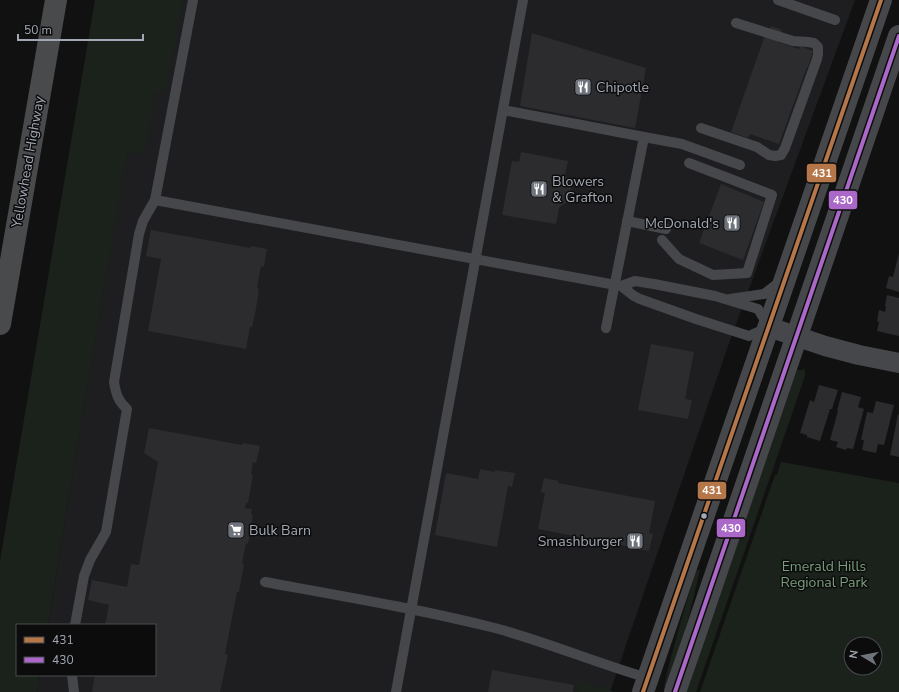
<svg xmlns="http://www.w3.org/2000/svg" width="899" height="692" font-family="'Nunito Sans',sans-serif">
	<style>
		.built { fill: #1e1e20 }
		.green { fill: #1b221c; fill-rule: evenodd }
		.building { fill: #2c2c2e }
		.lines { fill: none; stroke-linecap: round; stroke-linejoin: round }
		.service { stroke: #46474a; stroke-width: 10 }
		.minor { stroke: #46474a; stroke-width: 20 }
		.tertiary { stroke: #46474a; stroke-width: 22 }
		.motorway { stroke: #484a4c; stroke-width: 22 }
		.bus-1-casing { stroke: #0c0c0d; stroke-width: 7 }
		.bus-2-casing { stroke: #0c0c0d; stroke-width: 7 }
		.bus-1 { stroke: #b57749; stroke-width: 4 }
		.bus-2 { stroke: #ac68c9; stroke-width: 4 }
		.bus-dot { fill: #a2a8b3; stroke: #0c0c0d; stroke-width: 1.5 }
		.labels { text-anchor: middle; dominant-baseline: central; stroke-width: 3; stroke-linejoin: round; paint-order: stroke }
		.poi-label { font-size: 14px; fill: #a2a8b3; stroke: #0c0c0d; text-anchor: start }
		.street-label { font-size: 14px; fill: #a2a8b3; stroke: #0c0c0d }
		.park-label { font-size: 14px; fill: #799e7a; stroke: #0c0c0d }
		.line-badge { stroke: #0c0c0d; stroke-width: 1.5 }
		.badge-label { font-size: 11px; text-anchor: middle; font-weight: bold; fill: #fff }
	</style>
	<rect width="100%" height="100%" fill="#111112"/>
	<path class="built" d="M 159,0 L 855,0 L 728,346 L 610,692 L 37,692 L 40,675 L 155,675 L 155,625 L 48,625 L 67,508 L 129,138 Z"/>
	<g class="green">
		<path d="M 95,0 L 183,0 L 165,93 L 155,91 L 144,154 L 127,153 L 67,508 L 48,625 L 17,625 L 17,675 L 40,675 L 37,692 L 0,692 L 0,561 Z"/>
		<path d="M 804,369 L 805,370 L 805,376 L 696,692 L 686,692 L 797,370 L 802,370 Z"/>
		<path d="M 781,462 L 899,483 L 899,692 L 700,692 L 775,475 L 777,475 ZM 851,644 L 875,644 L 875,668 L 851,668 Z"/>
		<path d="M 698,570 L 700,570 L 684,637 L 667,687 L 664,686 C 673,647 684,609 696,571 Z"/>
		<path d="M 579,680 L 614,692 L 577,692 Z"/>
	</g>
	<g class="building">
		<path d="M 771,26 L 782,30 L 778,42 L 799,49 L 800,46 L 813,51 L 808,67 L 807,67 L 779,144 L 750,134 L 748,138 L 731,132 L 764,38 L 767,38 Z"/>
		<path d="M 532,33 L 646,68 L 635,128 L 520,106 Z"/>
		<path d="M 521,152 L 568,161 L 565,175 L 571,184 L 571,195 L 568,201 L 559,208 L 556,224 L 502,215 L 512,161 L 519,162 Z"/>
		<path d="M 721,184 L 764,202 L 743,260 L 699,243 Z"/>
		<path d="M 151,230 L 251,248 L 251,246 L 267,249 L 264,267 L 261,266 L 257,288 L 259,289 L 256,309 L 252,327 L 250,327 L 246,349 L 148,331 L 161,259 L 146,256 Z"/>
		<path d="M 899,253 L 899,292 L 886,288 L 889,276 L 893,277 Z"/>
		<path d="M 887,295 L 899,298 L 899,336 L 877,331 L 879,322 L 877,321 L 879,310 L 885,312 L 886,307 L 885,306 Z"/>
		<path d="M 651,344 L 694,352 L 685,399 L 692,400 L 688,419 L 638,410 Z"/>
		<path d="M 819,385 L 838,390 L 832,409 L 830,409 L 820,441 L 807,437 L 807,435 L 800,433 L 810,400 L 814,402 Z"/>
		<path d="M 842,392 L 861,397 L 858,407 L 864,409 L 853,449 L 847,448 L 846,450 L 836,447 L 838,442 L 830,440 L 838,411 L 837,411 Z"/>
		<path d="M 876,401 L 894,405 L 884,445 L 878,444 L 876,453 L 862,450 L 864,440 L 861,440 L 867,412 L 873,413 Z"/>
		<path d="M 898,414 L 899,415 L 899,457 L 890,455 Z"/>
		<path d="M 149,428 L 242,445 L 243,443 L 260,446 L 256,463 L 253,462 L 251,474 L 253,475 L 248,503 L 246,503 L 245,508 L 252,509 L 251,515 L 253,515 L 248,544 L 246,543 L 242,563 L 244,564 L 239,592 L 237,592 L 225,654 L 228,655 L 220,692 L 92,692 L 95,675 L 155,675 L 155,625 L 105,625 L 109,605 L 88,600 L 92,580 L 127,587 L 131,564 L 139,565 L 158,462 L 144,453 Z"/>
		<path d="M 480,469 L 495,472 L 495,470 L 515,473 L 512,487 L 508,486 L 497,547 L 435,535 L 446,473 L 478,479 Z"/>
		<path d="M 544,478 L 559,481 L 558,483 L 655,501 L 649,533 L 653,534 L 649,551 L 631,548 L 631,547 L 538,529 L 545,493 L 541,492 Z"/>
		<path d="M 492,670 L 574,685 L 573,692 L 488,692 Z"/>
	</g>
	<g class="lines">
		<g class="service">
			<path d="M 778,0 L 835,20"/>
			<path d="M 503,110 L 644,137 L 606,328"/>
			<path d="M 701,128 L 757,147 L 769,155 L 775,156 L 781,155 L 785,148 L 817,59 L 818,54 L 818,47 L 814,43 L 808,42 L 793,41 L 736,23"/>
			<path d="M 644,137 L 682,144 L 740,165"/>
			<path d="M 155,200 L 621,286 L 634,296 L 640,299 L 696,319 L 749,336 L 769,327 L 758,309 L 715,296 L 654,284 L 635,281 L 621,286"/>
			<path d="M 627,221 L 666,229"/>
			<path d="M 662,240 L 679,259 L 713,275 L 747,273 L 772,195 L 689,163"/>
			<path d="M 730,299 L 764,294 L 781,281"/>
			<path d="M 265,582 C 342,596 419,609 495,628 C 547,642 596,663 648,678"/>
			<path d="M 75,625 L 84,576 L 90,560 L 106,532 L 127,409 C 118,401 116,394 114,382 L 139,234 L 143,221 L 155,200 L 193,0"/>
			<path d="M 72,675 L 74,692"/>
			<path d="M 396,692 L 523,0"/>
		</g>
		<path class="minor" d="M 769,327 L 825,346 L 859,355 L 899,363"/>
		<g class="tertiary">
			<path d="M 643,692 L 881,0"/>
			<path d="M 675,692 L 696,632 L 899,36"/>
		</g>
		<path class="motorway" d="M 0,324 L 56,0"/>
		<defs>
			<path id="bus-1" d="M 643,692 L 881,0"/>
			<path id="bus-2" d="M 675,692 L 899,36"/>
		</defs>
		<use href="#bus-1" class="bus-1-casing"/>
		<use href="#bus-2" class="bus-2-casing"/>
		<use href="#bus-1" class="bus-1"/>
		<use href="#bus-2" class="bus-2"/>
	</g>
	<defs>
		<symbol id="restaurant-square" viewBox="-11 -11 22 22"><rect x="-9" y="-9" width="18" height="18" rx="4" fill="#6f737b" stroke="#0c0c0d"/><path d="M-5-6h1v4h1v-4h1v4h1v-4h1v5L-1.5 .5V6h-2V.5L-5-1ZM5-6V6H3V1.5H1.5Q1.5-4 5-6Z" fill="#fff"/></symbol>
		<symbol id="supermarket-square" viewBox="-11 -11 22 22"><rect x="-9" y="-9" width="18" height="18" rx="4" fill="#6f737b" stroke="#0c0c0d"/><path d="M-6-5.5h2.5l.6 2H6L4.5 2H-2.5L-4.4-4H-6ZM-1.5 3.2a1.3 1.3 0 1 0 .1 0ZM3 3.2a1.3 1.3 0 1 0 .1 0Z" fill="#fff"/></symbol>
	</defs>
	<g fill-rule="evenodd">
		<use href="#restaurant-square" x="573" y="77" width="20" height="20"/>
		<use href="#restaurant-square" x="529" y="179" width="20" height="20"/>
		<use href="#restaurant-square" x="722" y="213" width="20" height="20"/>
		<use href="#supermarket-square" x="226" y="520" width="20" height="20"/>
		<use href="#restaurant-square" x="625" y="531" width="20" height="20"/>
	</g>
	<circle class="bus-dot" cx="704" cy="516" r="3.5"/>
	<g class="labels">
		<g class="poi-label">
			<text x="596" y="87">Chipotle</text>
			<text x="552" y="181">Blowers<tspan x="552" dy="16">&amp; Grafton</tspan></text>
			<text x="719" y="223" text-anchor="end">McDonald's</text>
			<text x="249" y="530">Bulk Barn</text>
			<text x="622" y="541" text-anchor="end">Smashburger</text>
		</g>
		<g class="street-label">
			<text transform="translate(28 162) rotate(-80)">Yellowhead Highway</text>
		</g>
		<g class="park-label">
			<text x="824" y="566">Emerald Hills<tspan x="824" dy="16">Regional Park</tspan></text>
		</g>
	</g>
	<g class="line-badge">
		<rect x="806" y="163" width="31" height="20" rx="4" fill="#b57749"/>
		<rect x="828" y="190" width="30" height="20" rx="4" fill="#ac68c9"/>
		<rect x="697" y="481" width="30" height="19" rx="4" fill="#b57749"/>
		<rect x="716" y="518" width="30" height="20" rx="4" fill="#ac68c9"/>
	</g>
	<g class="badge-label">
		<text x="822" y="177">431</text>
		<text x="843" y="204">430</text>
		<text x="712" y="494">431</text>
		<text x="731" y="532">430</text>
	</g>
	<rect x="16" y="624" width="140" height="52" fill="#0c0c0d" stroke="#484a4f"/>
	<rect x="24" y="637" width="20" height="6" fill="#b57749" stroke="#484a4f"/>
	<text x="52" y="644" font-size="12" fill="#a2a8b3">431</text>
	<rect x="24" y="657" width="20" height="6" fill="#ac68c9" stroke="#484a4f"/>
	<text x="52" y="664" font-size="12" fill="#a2a8b3">430</text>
	<g transform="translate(863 656) rotate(280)"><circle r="19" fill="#0c0c0d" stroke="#484a4f"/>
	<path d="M0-3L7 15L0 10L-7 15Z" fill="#6f737b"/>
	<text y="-6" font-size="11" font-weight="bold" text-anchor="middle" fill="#a2a8b3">N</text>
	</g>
	<path d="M18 34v6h125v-6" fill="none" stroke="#a2a8b3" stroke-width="2"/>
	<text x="24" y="34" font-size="12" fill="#a2a8b3" stroke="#0c0c0d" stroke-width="3" paint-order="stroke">50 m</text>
</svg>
